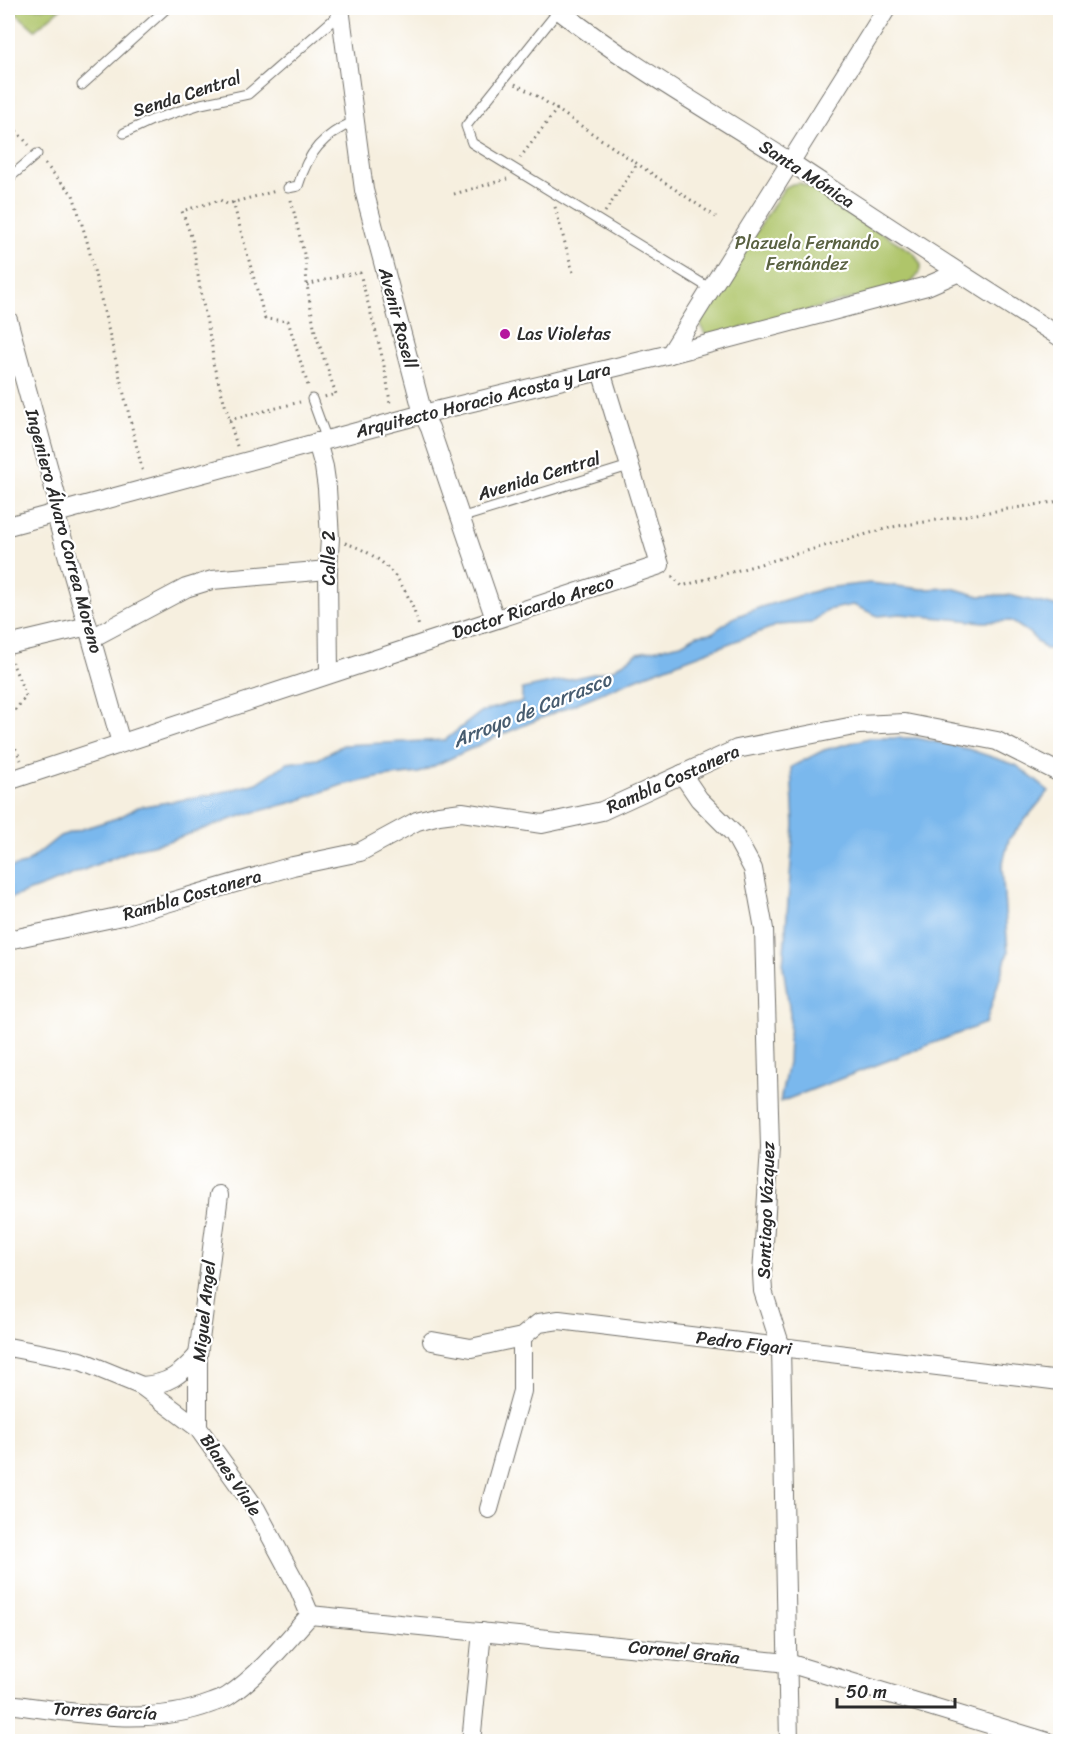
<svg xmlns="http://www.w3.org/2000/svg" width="1068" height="1749" font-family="Sriracha,sans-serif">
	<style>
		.green { fill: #afc56a; stroke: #6d784a; stroke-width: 1.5 }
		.water { fill: #7ab8ed; stroke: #52728c; stroke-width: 1.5 }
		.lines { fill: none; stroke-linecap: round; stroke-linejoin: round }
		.lane-casing { stroke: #72706a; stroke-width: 11 }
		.street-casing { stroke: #72706a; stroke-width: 20 }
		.path { stroke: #72706a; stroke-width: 3; stroke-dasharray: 1.5 4.5; stroke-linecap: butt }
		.lane { stroke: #fff; stroke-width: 9 }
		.street { stroke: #fff; stroke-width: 18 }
		.poi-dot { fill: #b5179e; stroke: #fff; stroke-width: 2 }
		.labels { text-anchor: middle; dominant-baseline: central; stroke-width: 4.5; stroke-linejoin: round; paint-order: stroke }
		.street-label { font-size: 18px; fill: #2b2b2b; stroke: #fff }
		.park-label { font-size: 18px; fill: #596141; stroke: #fff }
		.poi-label { font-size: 18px; fill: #2b2b2b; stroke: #fff; text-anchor: start }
		.water-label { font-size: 20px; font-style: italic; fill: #475c6f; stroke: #fff }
	</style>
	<rect width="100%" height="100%" fill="#fff"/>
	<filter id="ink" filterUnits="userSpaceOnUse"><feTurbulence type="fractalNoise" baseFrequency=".0167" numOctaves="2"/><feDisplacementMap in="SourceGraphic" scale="12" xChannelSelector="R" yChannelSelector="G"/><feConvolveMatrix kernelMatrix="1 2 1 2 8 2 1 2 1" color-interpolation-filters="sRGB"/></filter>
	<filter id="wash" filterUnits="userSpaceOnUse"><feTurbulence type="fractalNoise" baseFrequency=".008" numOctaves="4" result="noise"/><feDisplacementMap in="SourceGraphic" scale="24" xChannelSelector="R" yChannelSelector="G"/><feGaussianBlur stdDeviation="1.35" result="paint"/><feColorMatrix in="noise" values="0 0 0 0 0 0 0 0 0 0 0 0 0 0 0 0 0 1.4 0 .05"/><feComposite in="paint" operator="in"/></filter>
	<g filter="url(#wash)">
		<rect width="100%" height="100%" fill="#f6efdf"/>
		<g class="green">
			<path d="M 10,8 L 61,8 L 35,30 Z"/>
			<path d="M 800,183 L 813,189 L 914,253 L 921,265 C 920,273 917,277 911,283 L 712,336 L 705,334 L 701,327 L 701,320 L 784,188 L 792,184 Z"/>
		</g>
		<g class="water">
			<path d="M 870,583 L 923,589 L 952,588 L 979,596 L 1008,595 L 1060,607 L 1060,648 L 1045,649 L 1028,632 L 1011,621 L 984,622 L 900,614 L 878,616 L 853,605 L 827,610 L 811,623 L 778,625 L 640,677 L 498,736 L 419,773 L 382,777 L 342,785 L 294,802 L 244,815 L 166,842 L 134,849 L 52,883 L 8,899 L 8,868 L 25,864 L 60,836 L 120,817 L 138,807 L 211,795 L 257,783 L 287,763 L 318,759 L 343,745 L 445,740 L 481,712 L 507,704 L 522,702 L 522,689 L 612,670 L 638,653 L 681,644 L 697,635 L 712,633 L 735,617 L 761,607 L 825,588 Z"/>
			<path d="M 869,738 L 917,738 L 968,749 L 1016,765 L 1049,791 L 1009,839 L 1002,867 L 1008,952 L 986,1023 L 780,1102 L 788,1062 L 790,1014 L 783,966 L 794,825 L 791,767 L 824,750 Z"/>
		</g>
	</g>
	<g filter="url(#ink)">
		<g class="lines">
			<defs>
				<g id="lane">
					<path d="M 559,10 L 466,126 L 472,143 L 711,289"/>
					<path d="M 82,85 L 167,8"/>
					<path d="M 124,133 L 152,120 L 201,104 L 248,94 L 341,13"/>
					<path d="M 8,179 L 37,154"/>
					<path d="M 288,188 L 298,186 C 308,152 323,135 355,121"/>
					<path d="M 312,399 L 327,440"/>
					<path d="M 460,518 L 629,466"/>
				</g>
				<g id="street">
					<path d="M 340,8 L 364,190 L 423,414 L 430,428 L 495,619"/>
					<path d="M 556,8 C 629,65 712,112 790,162 C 880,221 969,280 1060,337"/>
					<path d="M 8,320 L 57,499 L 55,512 L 121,743"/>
					<path d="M 670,354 L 887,8"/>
					<path d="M 317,442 L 324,467 L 327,488 L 330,538 L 328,570 L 329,674"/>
					<path d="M 8,526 L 423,414 L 670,354 L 927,286 L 957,273"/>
					<path d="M 92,638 L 186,588 L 212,580 L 328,570"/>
					<path d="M 8,645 L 88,626"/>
					<path d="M 682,774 L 699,799 L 734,834 L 753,869 L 764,929 L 770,1148 L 762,1274 L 763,1291 L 781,1347 L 789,1742"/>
					<path d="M 8,781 L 660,565 L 601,371"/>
					<path d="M 8,940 L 122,916 L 293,866 L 360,852 L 417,821 L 439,815 L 462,812 L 542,824 L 602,811 L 737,749 L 859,725 L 905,723 L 997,741 L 1060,773"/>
					<path d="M 432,1341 L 471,1348 L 522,1337 L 539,1323 L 559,1320 L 1060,1381"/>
					<path d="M 8,1347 L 81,1361 L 142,1386 L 198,1428 L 256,1509 L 299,1589 L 310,1615"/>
					<path d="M 142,1386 C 169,1384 180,1375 198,1355"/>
					<path d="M 198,1428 L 198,1355 L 219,1195"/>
					<path d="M 489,1509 L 522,1391 L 522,1337"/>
					<path d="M 310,1615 L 788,1663 L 1048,1742"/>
					<path d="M 8,1704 C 74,1712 147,1728 212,1703 C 217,1701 224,1699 228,1696 C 258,1676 286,1642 310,1615"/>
					<path d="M 471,1742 L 482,1632"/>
				</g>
			</defs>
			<use href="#lane" class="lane-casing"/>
			<use href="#street" class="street-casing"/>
			<g class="path">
				<path d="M 515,84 L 537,96 L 716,217"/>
				<path d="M 8,122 L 29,145"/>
				<path d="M 520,158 L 557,109"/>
				<path d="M 45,164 L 73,195 L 87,241 L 143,473"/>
				<path d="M 454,194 L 507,179"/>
				<path d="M 291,200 L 305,258 L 307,285 L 315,332 L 336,394 L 324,397"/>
				<path d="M 233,202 L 265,319 L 288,321 L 309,389"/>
				<path d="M 555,207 L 574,276"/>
				<path d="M 605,212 L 637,164"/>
				<path d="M 307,285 L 343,275 L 360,273 C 371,317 386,360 390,405"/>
				<path d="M 229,420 L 300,402"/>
				<path d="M 237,446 L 213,363 L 212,347 L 201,294 L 192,239 L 182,211 L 220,200 L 227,204 L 276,191"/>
				<path d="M 345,543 C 387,556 408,585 419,627"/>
				<path d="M 672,576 L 682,586 L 892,527 L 1060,501"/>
				<path d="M 8,720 L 26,696 L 12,662"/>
				<path d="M 8,732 L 21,760"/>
			</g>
			<use href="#lane" class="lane"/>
			<use href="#street" class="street"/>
		</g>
	</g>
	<circle class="poi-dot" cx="505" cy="334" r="6"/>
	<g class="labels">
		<g class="street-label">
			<text transform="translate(187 94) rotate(-18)">Senda Central</text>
			<text transform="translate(807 174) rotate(33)">Santa Mónica</text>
			<text transform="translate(398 318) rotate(75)">Avenir Rosell</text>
			<text transform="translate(483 400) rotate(-14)">Arquitecto Horacio Acosta y Lara</text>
			<text transform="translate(539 476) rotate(-17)">Avenida Central</text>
			<text transform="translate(64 531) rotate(75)">Ingeniero Álvaro Correa Moreno</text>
			<text transform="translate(329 558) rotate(-90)">Calle 2</text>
			<text transform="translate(533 607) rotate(-18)">Doctor Ricardo Areco</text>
			<text transform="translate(673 779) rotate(-24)">Rambla Costanera</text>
			<text transform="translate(192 895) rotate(-16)">Rambla Costanera</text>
			<text transform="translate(766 1210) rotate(-88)">Santiago Vázquez</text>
			<text transform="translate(204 1311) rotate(-84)">Miguel Angel</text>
			<text transform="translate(744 1343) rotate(7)">Pedro Figari</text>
			<text transform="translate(231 1475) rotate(56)">Blanes Viale</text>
			<text transform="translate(684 1652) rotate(6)">Coronel Graña</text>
			<text transform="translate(105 1711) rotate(3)">Torres García</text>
		</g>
		<g class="park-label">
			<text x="807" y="243">Plazuela Fernando<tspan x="807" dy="21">Fernández</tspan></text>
		</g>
		<g class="poi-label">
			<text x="517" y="334">Las Violetas</text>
		</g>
		<g class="water-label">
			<text transform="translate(532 710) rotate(-22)">Arroyo de Carrasco</text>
		</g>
	</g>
	<rect width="1068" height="1749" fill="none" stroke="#fff" stroke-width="30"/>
	<path d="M837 1698v9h118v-9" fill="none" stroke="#2b2b2b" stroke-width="3"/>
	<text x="846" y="1698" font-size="18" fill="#2b2b2b" stroke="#ffffff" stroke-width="4.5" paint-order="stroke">50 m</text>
</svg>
